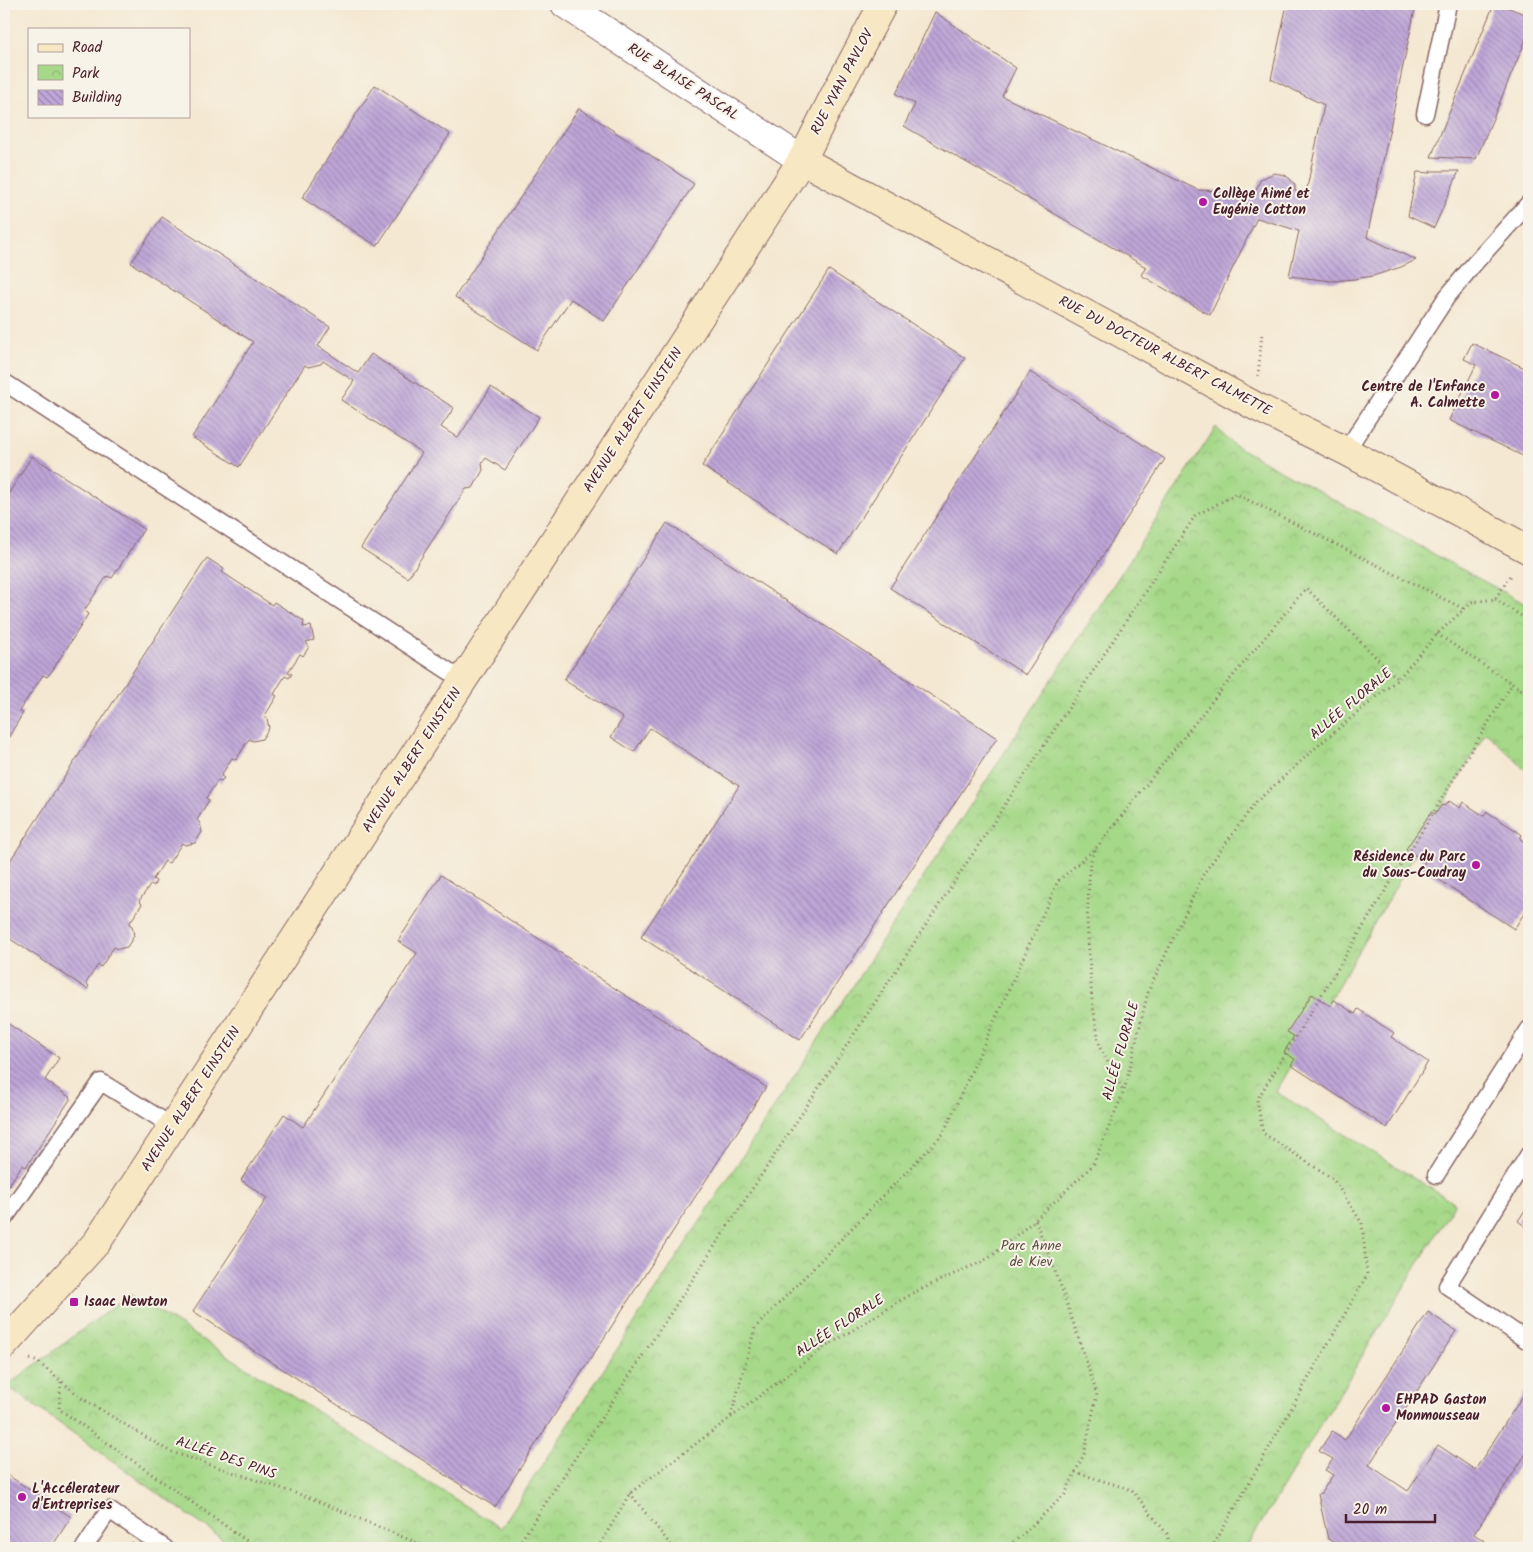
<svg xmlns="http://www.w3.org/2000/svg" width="1533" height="1552" font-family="Kalam,sans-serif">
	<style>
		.park { fill: url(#park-crowns); stroke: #787c5a }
		.building { fill: url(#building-back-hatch) }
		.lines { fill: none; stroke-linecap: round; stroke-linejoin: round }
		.lane-casing { stroke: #866565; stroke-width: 19 }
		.street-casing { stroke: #866565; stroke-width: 30 }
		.secondary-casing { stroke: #866565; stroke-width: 30 }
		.path { stroke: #866565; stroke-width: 3; stroke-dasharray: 1 4; stroke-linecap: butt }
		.lane { stroke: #fff; stroke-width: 16 }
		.street { stroke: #fff; stroke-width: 28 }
		.secondary { stroke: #f7e8c3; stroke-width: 28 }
		.poi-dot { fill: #b5179e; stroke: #f7f3e8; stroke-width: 2 }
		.labels { text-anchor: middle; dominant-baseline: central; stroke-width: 4; stroke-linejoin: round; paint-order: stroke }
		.street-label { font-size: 14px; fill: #4a1f2b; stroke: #f7f3e8 }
		.poi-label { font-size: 14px; font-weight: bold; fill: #4a1f2b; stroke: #f7f3e8; text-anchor: start }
		.park-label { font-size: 14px; fill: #614d42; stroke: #f7f3e8 }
	</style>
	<defs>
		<pattern id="park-crowns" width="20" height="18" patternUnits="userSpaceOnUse" patternTransform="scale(1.25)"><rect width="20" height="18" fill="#a5d888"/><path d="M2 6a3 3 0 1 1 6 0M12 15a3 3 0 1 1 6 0" fill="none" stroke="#90b976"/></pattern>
		<pattern id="building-back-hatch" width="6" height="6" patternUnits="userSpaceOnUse" patternTransform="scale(1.25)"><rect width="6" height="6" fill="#bea6d8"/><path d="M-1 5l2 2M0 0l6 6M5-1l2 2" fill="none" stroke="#9c87af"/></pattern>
	</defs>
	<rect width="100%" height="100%" fill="#f7f3e8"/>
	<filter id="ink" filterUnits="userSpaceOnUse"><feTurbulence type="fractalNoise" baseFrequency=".02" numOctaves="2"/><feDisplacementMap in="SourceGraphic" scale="10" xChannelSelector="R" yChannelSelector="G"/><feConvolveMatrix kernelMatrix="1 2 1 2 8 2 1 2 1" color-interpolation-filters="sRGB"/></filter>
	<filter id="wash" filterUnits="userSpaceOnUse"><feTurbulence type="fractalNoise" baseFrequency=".0096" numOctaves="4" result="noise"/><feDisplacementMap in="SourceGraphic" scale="20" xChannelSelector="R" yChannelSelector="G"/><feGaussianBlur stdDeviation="1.12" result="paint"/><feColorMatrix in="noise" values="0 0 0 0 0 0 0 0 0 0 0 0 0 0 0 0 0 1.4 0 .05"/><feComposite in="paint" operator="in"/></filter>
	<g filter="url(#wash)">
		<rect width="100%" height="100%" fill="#f4e8d2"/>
		<path class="park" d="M 1216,427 L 1234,445 L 1529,606 L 1529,773 L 1486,732 L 1276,1092 L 1455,1203 L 1246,1548 L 235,1548 L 7,1386 L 130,1294 L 501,1528 Z"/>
		<g id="blocks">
			<g class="building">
				<path d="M 1287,4 L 1416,4 L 1367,237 L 1416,260 L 1401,267 L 1373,276 L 1354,279 L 1332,281 L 1289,276 L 1299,231 L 1257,218 L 1210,315 L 1141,275 L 1146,267 L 904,126 L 915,104 L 896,94 L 935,12 L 1016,68 L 1002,96 L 1198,190 L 1255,192 L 1261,179 L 1274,173 L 1285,175 L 1290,179 L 1295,185 L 1295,191 L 1306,193 L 1324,105 L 1271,79 Z"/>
				<path d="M 1494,4 L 1499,4 L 1529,16 L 1529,32 L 1476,159 L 1431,157 Z"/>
				<path d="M 375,85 L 450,134 L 377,246 L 302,198 Z"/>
				<path d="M 579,108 L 694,184 L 604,321 L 571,299 L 537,350 L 455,297 Z"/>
				<path d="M 1430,171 L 1459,171 L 1434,228 L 1408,216 L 1417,172 L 1431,173 Z"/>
				<path d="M 162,217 L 330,327 L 318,346 L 358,373 L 371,354 L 454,408 L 441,427 L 458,438 L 491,387 L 539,417 L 505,470 L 486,458 L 482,463 L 483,470 L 473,488 L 466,489 L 408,578 L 361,548 L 422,453 L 341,400 L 354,381 L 323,361 L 321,364 L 308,367 L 305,365 L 239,467 L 192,437 L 253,342 L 131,263 Z"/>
				<path d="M 829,270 L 965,358 L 838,554 L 702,466 Z"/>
				<path d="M 1472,343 L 1529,370 L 1529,459 L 1449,420 L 1476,365 L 1464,359 Z"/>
				<path d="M 1030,372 L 1165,459 L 1026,675 L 890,588 Z"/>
				<path d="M 32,456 L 144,529 L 116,572 L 112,578 L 107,576 L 84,611 L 88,614 L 84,621 L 52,671 L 47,677 L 43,675 L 19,711 L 23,713 L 4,745 L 4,501 Z"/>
				<path d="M 667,523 L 997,738 L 800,1040 L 641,937 L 739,786 L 650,728 L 634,752 L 611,737 L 623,718 L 564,680 Z"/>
				<path d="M 207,558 L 224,569 L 222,572 L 272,605 L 274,602 L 304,621 L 303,627 L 311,626 L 314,640 L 306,642 L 309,647 L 303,656 L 300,654 L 288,672 L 292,674 L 289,678 L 285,676 L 274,694 L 277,696 L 264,717 L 267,719 L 269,728 L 262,739 L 253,741 L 249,739 L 236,760 L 232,758 L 221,776 L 224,778 L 221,782 L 218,780 L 206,798 L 209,800 L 197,820 L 200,823 L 202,832 L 195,843 L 185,845 L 182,843 L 169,863 L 165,861 L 153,879 L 156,881 L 154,886 L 151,884 L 139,901 L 142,904 L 129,924 L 132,926 L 134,936 L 127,947 L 118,949 L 114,947 L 101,967 L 98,965 L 86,983 L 89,986 L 87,989 L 4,935 L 4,870 Z"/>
				<path d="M 1449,801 L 1460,808 L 1463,802 L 1484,816 L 1487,811 L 1489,813 L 1521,834 L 1522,835 L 1520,839 L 1529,845 L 1529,906 L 1514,929 L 1421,868 L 1425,862 L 1406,849 L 1431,812 L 1435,814 L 1442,805 L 1444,806 Z"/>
				<path d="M 441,875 L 766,1087 L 495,1507 L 193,1311 L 267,1198 L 241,1180 L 284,1114 L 303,1127 L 417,953 L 398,941 Z"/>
				<path d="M 1312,994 L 1330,1006 L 1334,1000 L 1355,1014 L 1358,1009 L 1394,1033 L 1391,1037 L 1428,1062 L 1387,1128 L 1291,1065 L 1295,1059 L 1284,1052 L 1294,1036 L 1287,1032 Z"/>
				<path d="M 4,1021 L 59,1058 L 45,1080 L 71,1098 L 26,1167 L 22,1165 L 4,1193 Z"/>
				<path d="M 1529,1204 L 1529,1229 L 1518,1221 Z"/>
				<path d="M 1428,1312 L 1456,1331 L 1369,1465 L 1408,1491 L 1438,1445 L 1475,1470 L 1529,1386 L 1529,1449 L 1474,1534 L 1495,1548 L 1343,1548 L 1328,1539 L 1318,1494 L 1321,1493 L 1333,1475 L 1325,1470 L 1333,1459 L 1319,1451 L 1332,1431 L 1345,1440 Z"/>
				<path d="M 6,1474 L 71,1517 L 51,1548 L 4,1548 L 4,1477 Z"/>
				<path d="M 132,1542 L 141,1548 L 128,1548 Z"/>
			</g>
		</g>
	</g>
	<g filter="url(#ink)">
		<use href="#blocks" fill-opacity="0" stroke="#866565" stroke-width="1"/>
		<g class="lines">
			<defs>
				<g id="lane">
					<path d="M 1425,114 L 1448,4"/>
					<path d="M 4,382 L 464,681"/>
					<path d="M 1346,451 L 1446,298 L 1474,264 L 1529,203"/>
					<path d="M 1529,1154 L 1447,1286 L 1529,1342"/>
					<path d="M 1436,1175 L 1529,1029"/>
					<path d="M 4,1219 L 101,1082 L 172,1126"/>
					<path d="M 84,1548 L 109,1510 L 165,1548"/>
				</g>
				<path id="street" d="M 565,4 L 802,160"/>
				<g id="secondary">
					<path d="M 802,160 L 1255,406 L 1346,451 L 1529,550"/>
					<path d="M 4,1345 L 97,1242 L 802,160 L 837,90 L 883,4"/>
				</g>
			</defs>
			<use href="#lane" class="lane-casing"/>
			<use href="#street" class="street-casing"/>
			<use href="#secondary" class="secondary-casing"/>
			<g class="path">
				<path d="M 1258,376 L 1262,333"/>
				<path d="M 1495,599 L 1529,621"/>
				<path d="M 1437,634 L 1529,695"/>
				<path d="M 1095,850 L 1090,862 L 1087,921 L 1092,1000 L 1100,1048 L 1123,1090"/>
				<path d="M 30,1359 L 38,1362 L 83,1399 L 169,1451 L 310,1498 L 429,1548"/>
				<path d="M 61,1382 L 59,1409 L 257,1548"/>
				<path d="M 731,1416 L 755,1328 L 943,1134 L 1058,881 L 1097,847 L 1213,700 L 1306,588 L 1398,679"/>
				<path d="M 1075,1472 L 1132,1490 L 1167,1534 L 1170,1548"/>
				<path d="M 630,1493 L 673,1548"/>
				<path d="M 516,1548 L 1195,516 L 1236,494 L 1464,609"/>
				<path d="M 598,1548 L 630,1493 L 822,1349 L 913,1293 L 989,1258 L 1035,1220 L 1093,1165 L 1124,1091 L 1148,992 L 1204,873 L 1255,803 L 1321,743 L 1398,679 L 1437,634 L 1472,602 L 1495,599 L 1512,574"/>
				<path d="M 1005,1548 L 1020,1537 L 1065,1494 L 1084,1454 L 1097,1394 L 1062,1289 L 1035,1220"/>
				<path d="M 1212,1548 L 1367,1275 L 1362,1223 L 1333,1179 L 1263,1133 L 1257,1100 L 1512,684"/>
			</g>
			<use href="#lane" class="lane"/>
			<use href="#street" class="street"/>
			<use href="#secondary" class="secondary"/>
		</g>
	</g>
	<g class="poi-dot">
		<circle cx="1203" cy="202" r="5"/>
		<circle cx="1495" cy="395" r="5"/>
		<circle cx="1476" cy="865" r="5"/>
		<rect x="69" y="1297" width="10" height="10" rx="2.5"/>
		<circle cx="1386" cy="1408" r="5"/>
		<circle cx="22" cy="1497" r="5"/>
	</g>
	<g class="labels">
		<g class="street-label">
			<text transform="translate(683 82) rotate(33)">RUE BLAISE PASCAL</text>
			<text transform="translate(842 82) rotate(-62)">RUE YVAN PAVLOV</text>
			<text transform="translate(1165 356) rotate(28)">RUE DU DOCTEUR ALBERT CALMETTE</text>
			<text transform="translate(633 420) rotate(-57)">AVENUE ALBERT EINSTEIN</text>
			<text transform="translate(1351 704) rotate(-40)">ALLÉE FLORALE</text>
			<text transform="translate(412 760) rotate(-57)">AVENUE ALBERT EINSTEIN</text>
			<text transform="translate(1121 1051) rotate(-74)">ALLÉE FLORALE</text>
			<text transform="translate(191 1099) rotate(-57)">AVENUE ALBERT EINSTEIN</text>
			<text transform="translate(840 1326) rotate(-33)">ALLÉE FLORALE</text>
			<text transform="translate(226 1458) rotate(19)">ALLÉE DES PINS</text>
		</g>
		<g class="poi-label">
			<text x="1213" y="194">Collège Aimé et<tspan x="1213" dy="16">Eugénie Cotton</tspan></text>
			<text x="1485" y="387" text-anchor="end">Centre de l'Enfance<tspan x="1485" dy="16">A. Calmette</tspan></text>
			<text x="1466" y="857" text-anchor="end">Résidence du Parc<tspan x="1466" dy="16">du Sous-Coudray</tspan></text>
			<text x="84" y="1302">Isaac Newton</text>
			<text x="1396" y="1400">EHPAD Gaston<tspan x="1396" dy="16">Monmousseau</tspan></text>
			<text x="32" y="1489">L'Accélerateur<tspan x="32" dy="16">d'Entreprises</tspan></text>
		</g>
		<g class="park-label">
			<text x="1031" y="1246">Parc Anne<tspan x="1031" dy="16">de Kiev</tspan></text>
		</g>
	</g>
	<rect width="1533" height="1552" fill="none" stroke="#f7f3e8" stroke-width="20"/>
	<rect x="28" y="28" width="162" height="90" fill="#f7f3e8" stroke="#b29e9c"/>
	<rect x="38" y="44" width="25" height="8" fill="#f7e8c3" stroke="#b29e9c"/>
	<text x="72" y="52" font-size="15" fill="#4a1f2b">Road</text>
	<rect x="38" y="65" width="25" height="15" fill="url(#park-crowns)" stroke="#b29e9c"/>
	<text x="72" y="78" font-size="15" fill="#4a1f2b">Park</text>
	<rect x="38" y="90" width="25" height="15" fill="url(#building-back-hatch)" stroke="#b29e9c"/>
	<text x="72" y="102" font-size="15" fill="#4a1f2b">Building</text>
	<path d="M1346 1514v8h89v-8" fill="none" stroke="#4a1f2b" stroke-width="2.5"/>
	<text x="1353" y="1514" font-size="15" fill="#4a1f2b" stroke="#f7f3e8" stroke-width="4" paint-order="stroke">20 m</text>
</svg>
